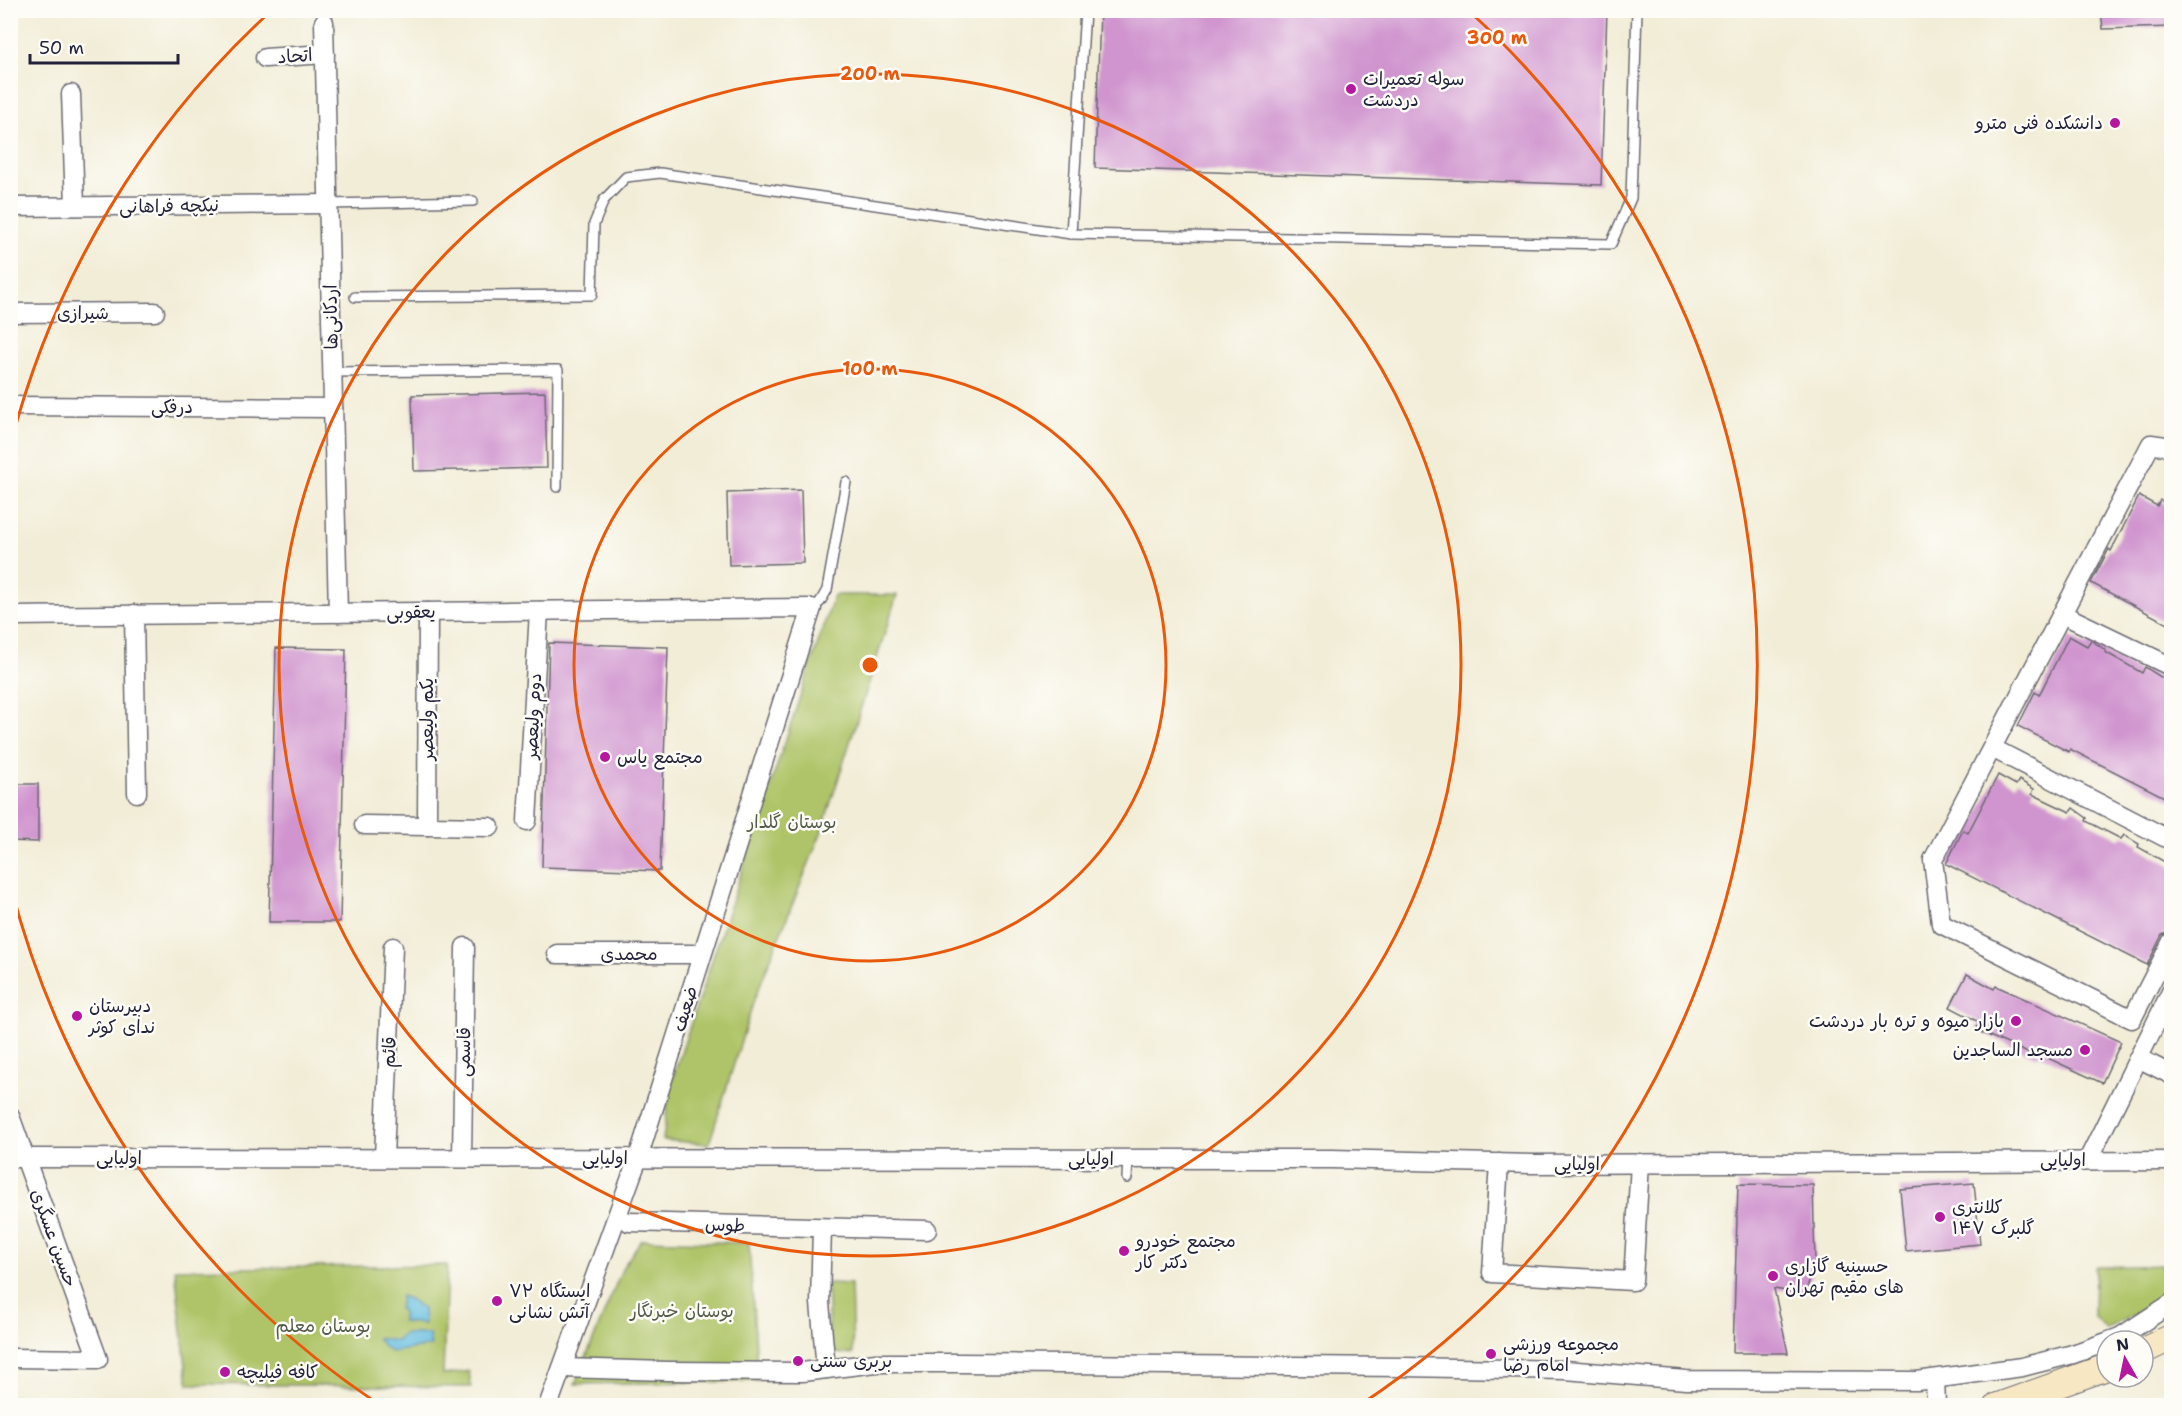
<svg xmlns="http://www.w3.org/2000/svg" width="2182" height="1416" font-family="'Shantell Sans','Playpen Sans Arabic',sans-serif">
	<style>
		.green { fill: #afc468; stroke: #687352; stroke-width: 1.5 }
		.water { fill: #61bcdf; stroke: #426f8d; stroke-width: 1.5 }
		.building { fill: #d095cf }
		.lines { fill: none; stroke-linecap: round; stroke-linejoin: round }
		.lane-casing { stroke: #6b6972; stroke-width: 12 }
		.street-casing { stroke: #6b6972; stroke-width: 21 }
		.secondary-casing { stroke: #6b6972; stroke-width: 28 }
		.lane { stroke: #fff; stroke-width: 9 }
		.street { stroke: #fff; stroke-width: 18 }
		.secondary { stroke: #f7e8c3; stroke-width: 26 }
		.ring { fill: none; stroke: #e8590c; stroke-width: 3 }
		.poi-dot { fill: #b5179e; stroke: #fdfcf7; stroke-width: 2 }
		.labels { text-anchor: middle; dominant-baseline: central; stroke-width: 5; stroke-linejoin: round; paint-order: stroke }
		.street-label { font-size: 18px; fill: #22223b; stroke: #fdfcf7 }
		.poi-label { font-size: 18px; fill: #22223b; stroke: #fdfcf7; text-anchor: start }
		.park-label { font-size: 18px; fill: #535b4b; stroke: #fdfcf7 }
		.centre { fill: #e8590c; stroke: #fdfcf7; stroke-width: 3 }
		.ring-label { font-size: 18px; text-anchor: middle; font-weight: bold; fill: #e8590c; stroke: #fdfcf7; stroke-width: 5; stroke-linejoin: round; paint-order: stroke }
	</style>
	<rect width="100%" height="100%" fill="#fdfcf7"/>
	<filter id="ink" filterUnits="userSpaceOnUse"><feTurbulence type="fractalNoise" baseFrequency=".0167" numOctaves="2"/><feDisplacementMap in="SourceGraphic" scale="12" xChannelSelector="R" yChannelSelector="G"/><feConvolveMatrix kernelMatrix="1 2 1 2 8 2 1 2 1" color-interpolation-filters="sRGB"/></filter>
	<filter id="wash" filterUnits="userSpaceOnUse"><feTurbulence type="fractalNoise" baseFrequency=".008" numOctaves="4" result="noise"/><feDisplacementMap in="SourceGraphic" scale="24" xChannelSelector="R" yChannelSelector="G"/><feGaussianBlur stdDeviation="1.35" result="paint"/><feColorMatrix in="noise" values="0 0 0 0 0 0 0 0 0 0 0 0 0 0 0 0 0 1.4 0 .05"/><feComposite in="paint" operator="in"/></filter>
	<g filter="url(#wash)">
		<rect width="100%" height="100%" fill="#f2edd7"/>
		<g class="green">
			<path d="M 834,595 L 897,595 L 821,833 L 754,1000 L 709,1144 L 663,1140 L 670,1086 Z"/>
			<path d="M 641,1240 L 749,1243 L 758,1381 L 575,1384 L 623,1267 Z"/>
			<path d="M 447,1265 L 443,1375 L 469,1371 L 471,1387 L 188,1384 L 175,1269 Z"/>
			<path d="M 2166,1265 L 2167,1297 L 2106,1329 L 2094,1316 L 2095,1267 Z"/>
			<path d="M 827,1283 L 851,1284 L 853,1354 L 830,1353 Z"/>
		</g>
		<g class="water">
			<path d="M 401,1296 L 411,1300 L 423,1309 L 424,1324 L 402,1322 L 402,1310 L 399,1309 Z"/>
			<path d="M 403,1334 L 429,1334 L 431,1346 L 391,1352 L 384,1347 L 377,1338 L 397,1341 Z"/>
		</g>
		<g id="blocks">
			<g class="building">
				<path d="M 1100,10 L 1607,10 L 1601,185 L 1095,168 Z"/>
				<path d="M 2101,10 L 2172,10 L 2172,27 L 2103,29 Z"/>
				<path d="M 545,392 L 547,468 L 414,471 L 412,395 Z"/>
				<path d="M 801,490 L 803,563 L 729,565 L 727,493 Z"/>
				<path d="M 2139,496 L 2157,506 L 2160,500 L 2172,508 L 2172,626 L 2091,583 L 2109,549 L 2111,551 Z"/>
				<path d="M 2069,636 L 2087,646 L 2091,640 L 2105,650 L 2105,652 L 2142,673 L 2145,667 L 2172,684 L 2172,801 L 2070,749 L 2069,752 L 2018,726 L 2035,692 L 2039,695 Z"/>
				<path d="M 549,643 L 668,647 L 660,871 L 542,867 Z"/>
				<path d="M 276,648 L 346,649 L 340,922 L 269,922 Z"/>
				<path d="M 1998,775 L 2016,785 L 2019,780 L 2034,789 L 2032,794 L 2070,812 L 2073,808 L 2087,818 L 2086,821 L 2121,839 L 2124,835 L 2139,844 L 2138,847 L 2172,866 L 2172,930 L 2162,935 L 2147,965 L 1946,864 L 1963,830 L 1968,833 Z"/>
				<path d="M 10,784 L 38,784 L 38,842 L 10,841 Z"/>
				<path d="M 1967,974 L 1994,989 L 1996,986 L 2121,1042 L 2102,1083 L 2039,1054 L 2037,1057 L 1976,1030 L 1979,1022 L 1950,1007 Z"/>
				<path d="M 1974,1183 L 1980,1244 L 1906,1251 L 1900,1189 Z"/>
				<path d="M 1738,1184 L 1813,1185 L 1815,1263 L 1805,1294 L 1774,1289 L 1788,1353 L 1733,1353 Z"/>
			</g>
		</g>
	</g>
	<g filter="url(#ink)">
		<use href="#blocks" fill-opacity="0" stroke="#6b6972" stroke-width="1.5"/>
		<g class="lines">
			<defs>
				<g id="lane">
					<path d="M 328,204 L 473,201"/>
					<path d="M 1071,234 L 1085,10"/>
					<path d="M 355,297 L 592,295 L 594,224 L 604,200 L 626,177 L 660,173 L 1071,234 L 1611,244 L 1631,198 L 1637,10"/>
					<path d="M 332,372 L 558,370 L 557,487"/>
					<path d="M 812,608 L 820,602 L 827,590 L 846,482"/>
					<path d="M 1127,1178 L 1128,1159"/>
				</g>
				<g id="street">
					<path d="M 324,22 L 338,613"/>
					<path d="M 265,58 L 325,54"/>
					<path d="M 71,94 L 75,206"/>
					<path d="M 10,207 L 328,204"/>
					<path d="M 10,313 L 155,312"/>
					<path d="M 10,406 L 333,408"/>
					<path d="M 2172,447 L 2151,444 L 1933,860 L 1941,924 L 2132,1019 L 2172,941"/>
					<path d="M 134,614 L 137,793"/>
					<path d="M 2062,614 L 2172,667"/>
					<path d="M 10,616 L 812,608 L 638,1158 L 548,1406"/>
					<path d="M 1992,748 L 2172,841"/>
					<path d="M 527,821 L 539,611"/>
					<path d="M 364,825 L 490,827"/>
					<path d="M 427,826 L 428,612"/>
					<path d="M 557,954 L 702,954"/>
					<path d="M 2138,1058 L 2172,1075"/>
					<path d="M 10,1116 L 98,1359 L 10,1358"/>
					<path d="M 384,1157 L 393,947"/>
					<path d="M 10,1158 L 1332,1159 L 1532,1164 L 2172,1161"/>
					<path d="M 462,1158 L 465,947"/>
					<path d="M 2088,1160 L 2172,990"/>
					<path d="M 1499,1163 L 1492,1273 L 1633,1281 L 1640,1163"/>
					<path d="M 629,1222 L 927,1230"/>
					<path d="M 822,1228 L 820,1303 L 826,1369"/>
					<path d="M 2109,1341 L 2120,1337 L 2172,1303"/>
					<path d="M 562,1368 L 668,1371 L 802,1372 L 876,1363 L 956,1363 L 1404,1367 L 1565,1370 L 1686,1380 L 1917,1381 L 2022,1367 L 2073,1354 L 2107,1342"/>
					<path d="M 1935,1379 L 1936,1406"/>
				</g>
				<g id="secondary">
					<path d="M 2143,1351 L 2172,1337"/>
					<path d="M 1998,1406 L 2107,1367"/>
				</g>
			</defs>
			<use href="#lane" class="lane-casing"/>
			<use href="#street" class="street-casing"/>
			<use href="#secondary" class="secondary-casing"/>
			<use href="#lane" class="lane"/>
			<use href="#street" class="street"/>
			<use href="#secondary" class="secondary"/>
		</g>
	</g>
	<g class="ring">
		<circle cx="870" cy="665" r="296"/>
		<circle cx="870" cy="665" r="591"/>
		<path d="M380 1405A887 887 0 0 1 11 887M11 443A887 887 0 0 1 271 11M1469 11A887 887 0 0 1 1360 1405"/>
	</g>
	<g class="poi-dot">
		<circle cx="1351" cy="89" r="6"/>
		<circle cx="2115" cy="123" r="6"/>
		<circle cx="605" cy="757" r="6"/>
		<circle cx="77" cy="1016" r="6"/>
		<circle cx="2016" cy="1021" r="6"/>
		<circle cx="2085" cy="1050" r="6"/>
		<circle cx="1940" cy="1217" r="6"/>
		<circle cx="1124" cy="1251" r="6"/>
		<circle cx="1773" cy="1276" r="6"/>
		<circle cx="497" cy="1301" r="6"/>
		<circle cx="1491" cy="1354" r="6"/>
		<circle cx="798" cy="1361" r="6"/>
		<circle cx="225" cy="1372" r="6"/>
	</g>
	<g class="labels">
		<g class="street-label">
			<text transform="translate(295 56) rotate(-4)">اتحاد</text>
			<text transform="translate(169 206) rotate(-1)">نیکچه فراهانی</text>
			<text x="83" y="313">شیرازی</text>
			<text transform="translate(331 317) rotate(-91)">اردکانی‌ها</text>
			<text x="172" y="407">درفکی</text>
			<text transform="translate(411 612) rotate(-1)">یعقوبی</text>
			<text transform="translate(533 716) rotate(-87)">دوم ولیعصر</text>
			<text transform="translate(427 719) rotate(-90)">یکم ولیعصر</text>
			<text x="629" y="954">محمدی</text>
			<text transform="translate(685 1009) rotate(-73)">ضعیف</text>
			<text transform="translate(389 1052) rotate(-87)">قائم</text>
			<text transform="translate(464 1052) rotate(-89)">قاسمی</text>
			<text x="119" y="1158">اولیایی</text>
			<text x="605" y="1158">اولیایی</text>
			<text x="1091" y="1159">اولیایی</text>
			<text x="2063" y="1160">اولیایی</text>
			<text x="1577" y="1164">اولیایی</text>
			<text transform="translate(725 1225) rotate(2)">طوس</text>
			<text transform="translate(54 1238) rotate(70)">حسین عسگری</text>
		</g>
		<g class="poi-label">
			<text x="1363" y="79">سوله تعمیرات<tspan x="1363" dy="21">دردشت</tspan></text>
			<text x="2103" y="123" text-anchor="end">دانشکده فنی مترو</text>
			<text x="617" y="757">مجتمع یاس</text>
			<text x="89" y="1006">دبیرستان<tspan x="89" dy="21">ندای کوثر</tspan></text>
			<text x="2004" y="1021" text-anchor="end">بازار میوه و تره بار دردشت</text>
			<text x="2073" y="1050" text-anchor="end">مسجد الساجدین</text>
			<text x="1952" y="1207">کلانتری<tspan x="1952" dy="21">۱۴۷ گلبرگ</tspan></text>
			<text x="1136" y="1241">مجتمع خودرو<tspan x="1136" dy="21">دکتر کار</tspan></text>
			<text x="1785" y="1266">حسینیه گازاری<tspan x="1785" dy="21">های مقیم تهران</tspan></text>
			<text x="509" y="1291">ایستگاه ۷۲<tspan x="509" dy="21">آتش نشانی</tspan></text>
			<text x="1503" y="1344">مجموعه ورزشی<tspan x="1503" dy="21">امام رضا</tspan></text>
			<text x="810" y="1361">بربری سنتی</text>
			<text x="237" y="1372">کافه فیلیچه</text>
		</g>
		<g class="park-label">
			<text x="792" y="822">بوستان گلدار</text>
			<text x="682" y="1311">بوستان خبرنگار</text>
			<text x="323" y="1326">بوستان معلم</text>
		</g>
	</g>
	<circle cx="870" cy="665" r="9" class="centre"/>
	<g class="ring-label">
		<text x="1497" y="44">300 m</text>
		<text x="870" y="80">200 m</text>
		<text x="870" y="375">100 m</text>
	</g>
	<rect width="2182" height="1416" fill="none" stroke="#fdfcf7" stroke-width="36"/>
	<g transform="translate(2125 1359) rotate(351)"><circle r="28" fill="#fdfcf7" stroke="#a5a5ac" stroke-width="1.5"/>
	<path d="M0-4.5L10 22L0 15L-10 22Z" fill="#b5179e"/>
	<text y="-9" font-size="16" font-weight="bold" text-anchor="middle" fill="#22223b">N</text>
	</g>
	<path d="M30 54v9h148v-9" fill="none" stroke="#22223b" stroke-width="3"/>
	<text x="39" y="54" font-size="18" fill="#22223b" stroke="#fdfcf7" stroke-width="4.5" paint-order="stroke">50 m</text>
</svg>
